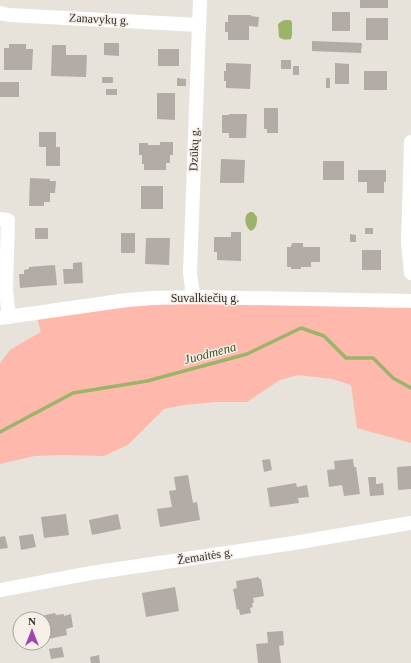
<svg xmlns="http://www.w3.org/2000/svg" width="411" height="663" font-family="Georgia,serif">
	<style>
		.green { fill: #feb9ac }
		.water { fill: #9cb36a }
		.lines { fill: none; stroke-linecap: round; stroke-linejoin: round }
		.stream { stroke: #9cb36a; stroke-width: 3.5 }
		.building { fill: #b3aba5 }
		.minor { stroke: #fff; stroke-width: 14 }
		.labels { text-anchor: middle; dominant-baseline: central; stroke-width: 3; stroke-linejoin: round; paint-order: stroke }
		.street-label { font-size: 12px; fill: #302e2b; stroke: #f5efe7 }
		.water-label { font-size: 13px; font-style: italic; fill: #44531e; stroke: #f5efe7 }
	</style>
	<rect width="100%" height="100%" fill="#e7e2da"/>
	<path class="green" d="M 194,301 L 411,306 L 411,443 L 357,428 L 351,385 L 332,379 L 298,375 L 280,380 L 247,402 L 215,402 L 184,405 L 164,409 L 128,445 L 104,456 L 64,455 L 35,456 L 0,464 L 0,363 L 10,350 L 25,341 L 41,332 L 37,318 L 139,304 Z"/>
	<g class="water">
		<path d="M 285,20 L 290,20 L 292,22 L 292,35 L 291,39 C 286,40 283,40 279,37 L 278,24 L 282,21 Z"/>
		<path d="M 250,212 L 253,212 L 257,217 C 257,222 257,228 251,231 C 245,227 244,219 247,214 Z"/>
	</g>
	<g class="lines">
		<path class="stream" d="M 0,432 L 73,393 L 147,381 L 247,354 L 301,328 L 324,336 L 346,358 L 373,358 L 393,378 L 411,388"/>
	</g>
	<g class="building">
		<rect x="360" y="0" width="28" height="8"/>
		<rect x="332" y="12" width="18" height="19"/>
		<path d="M 228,15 L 251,15 L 251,16 L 259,17 L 258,27 L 249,26 L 249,40 L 228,40 L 228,32 L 225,32 L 225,22 L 228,22 Z"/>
		<rect x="366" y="18" width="22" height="22"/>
		<path d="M 312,41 L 362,43 L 361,53 L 312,51 Z"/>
		<path d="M 104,43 L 119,43 L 119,56 L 104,55 Z"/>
		<path d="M 9,44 L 26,44 L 26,49 L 33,49 L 32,70 L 4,70 L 4,48 L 9,48 Z"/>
		<path d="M 52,45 L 66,45 L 66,55 L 87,55 L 86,77 L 51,76 Z"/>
		<rect x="158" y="49" width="21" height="17"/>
		<rect x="281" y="60" width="10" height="9"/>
		<path d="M 226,63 L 251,64 L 250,89 L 226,88 L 226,81 L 224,81 L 224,71 L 226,71 Z"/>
		<path d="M 335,63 L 349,64 L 349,84 L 335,84 Z"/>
		<rect x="293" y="66" width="6" height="9"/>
		<rect x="364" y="71" width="23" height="19"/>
		<rect x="102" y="77" width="11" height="6"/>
		<path d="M 177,78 L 186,79 L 186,86 L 177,86 Z"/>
		<rect x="326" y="78" width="4" height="10"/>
		<rect x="0" y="82" width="19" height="15"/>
		<rect x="106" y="89" width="11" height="6"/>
		<path d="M 157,93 L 175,93 L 175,120 L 157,119 Z"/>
		<path d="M 264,108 L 278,108 L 278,133 L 267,133 L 267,129 L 264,129 Z"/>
		<path d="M 229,114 L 247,114 L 246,138 L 229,138 L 229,133 L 222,133 L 222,115 L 229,115 Z"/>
		<path d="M 39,132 L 56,132 L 56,147 L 60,147 L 60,166 L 46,166 L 46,147 L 39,147 Z"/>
		<path d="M 160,142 L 173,142 L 173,155 L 170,155 L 170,163 L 166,163 L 166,170 L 144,170 L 144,164 L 142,164 L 142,155 L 139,155 L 139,143 L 148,143 L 148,145 L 160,145 Z"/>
		<path d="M 221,159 L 245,160 L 244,183 L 220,183 Z"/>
		<rect x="323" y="161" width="21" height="19"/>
		<path d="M 358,170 L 386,170 L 386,182 L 384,182 L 384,193 L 367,193 L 367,182 L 358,182 Z"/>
		<path d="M 30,178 L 50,179 L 50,181 L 56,181 L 55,193 L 50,193 L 50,202 L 44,202 L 44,206 L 29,206 Z"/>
		<rect x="141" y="186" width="22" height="23"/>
		<rect x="35" y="228" width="13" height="11"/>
		<rect x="365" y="228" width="8" height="6"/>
		<path d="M 231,232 L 241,232 L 241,261 L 217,260 L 217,252 L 214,252 L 214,237 L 231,237 Z"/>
		<rect x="121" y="233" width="14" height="20"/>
		<path d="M 350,234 L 356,235 L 356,242 L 350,242 Z"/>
		<path d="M 146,238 L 170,238 L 169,265 L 145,264 Z"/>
		<path d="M 292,243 L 303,243 L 303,247 L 320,247 L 320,262 L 311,262 L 311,267 L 301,267 L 301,269 L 291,269 L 291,267 L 287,267 L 287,247 L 291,247 Z"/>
		<rect x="362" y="250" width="19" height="20"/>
		<path d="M 82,262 L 83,283 L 64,284 L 63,269 L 73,269 L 73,263 Z"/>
		<path d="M 55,265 L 57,285 L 20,288 L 19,274 L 24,274 L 24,270 L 29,269 L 29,267 Z"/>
		<path d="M 270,459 L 272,470 L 264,472 L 262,460 Z"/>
		<path d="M 353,459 L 354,467 L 356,467 L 360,494 L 344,496 L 342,485 L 329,487 L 327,470 L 335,469 L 334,461 Z"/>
		<path d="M 411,466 L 411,489 L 398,490 L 397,467 Z"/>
		<path d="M 188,475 L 193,503 L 197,502 L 200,520 L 160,527 L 157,509 L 172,507 L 169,491 L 176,490 L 174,477 Z"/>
		<path d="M 368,477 L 376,477 L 376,484 L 383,483 L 384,495 L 370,496 Z"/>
		<path d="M 296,483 L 297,487 L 307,485 L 309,497 L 298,498 L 299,503 L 270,507 L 267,488 Z"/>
		<path d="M 66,514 L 69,535 L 44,538 L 41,517 Z"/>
		<path d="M 118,514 L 121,529 L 92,535 L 89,520 Z"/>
		<path d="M 33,534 L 36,547 L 21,550 L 19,536 Z"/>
		<path d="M 5,536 L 8,548 L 0,549 L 0,537 Z"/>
		<path d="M 259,577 L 259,579 L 261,579 L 264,596 L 253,598 L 254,603 L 252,603 L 253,607 L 250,608 L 251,613 L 240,615 L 239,609 L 237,610 L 233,589 L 237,588 L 236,581 Z"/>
		<path d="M 175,587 L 179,611 L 146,617 L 142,593 Z"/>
		<path d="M 55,613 L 56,615 L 64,614 L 64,616 L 71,614 L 73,627 L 66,629 L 67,635 L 44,640 L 44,619 L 42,619 L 41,616 Z"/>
		<path d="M 283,631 L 284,645 L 279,646 L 281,663 L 258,663 L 256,644 L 268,643 L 267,632 Z"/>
		<path d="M 62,647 L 64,657 L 51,659 L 49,649 Z"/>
		<path d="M 99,655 L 100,663 L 91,663 L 90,657 Z"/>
	</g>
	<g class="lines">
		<g class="minor">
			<path d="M 0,13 L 9,15 L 199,25"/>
			<path d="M 411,142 L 408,242 L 411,273"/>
			<path d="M 0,219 L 8,220 L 6,290 L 9,317"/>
			<path d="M 194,297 L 192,288 L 190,273 L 200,0"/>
			<path d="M 0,318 L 127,300 L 153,298 L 194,297 L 411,301"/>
			<path d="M 0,590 L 91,573 L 294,543 L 411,523"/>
		</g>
	</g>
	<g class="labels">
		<g class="street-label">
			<text transform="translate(99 19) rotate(3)">Zanavykų g.</text>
			<text transform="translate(194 149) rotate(-88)">Dzūkų g.</text>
			<text x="205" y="298">Suvalkiečių g.</text>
			<text transform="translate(205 556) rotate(-9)">Žemaitės g.</text>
		</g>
		<g class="water-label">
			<text transform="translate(210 353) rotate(-15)">Juodmena</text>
		</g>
	</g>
	<g transform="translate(32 631)"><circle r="19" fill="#f5efe7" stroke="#a6a29c"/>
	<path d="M0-3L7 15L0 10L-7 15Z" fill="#a045b0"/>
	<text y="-6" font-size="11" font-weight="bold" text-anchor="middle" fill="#302e2b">N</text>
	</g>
</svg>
